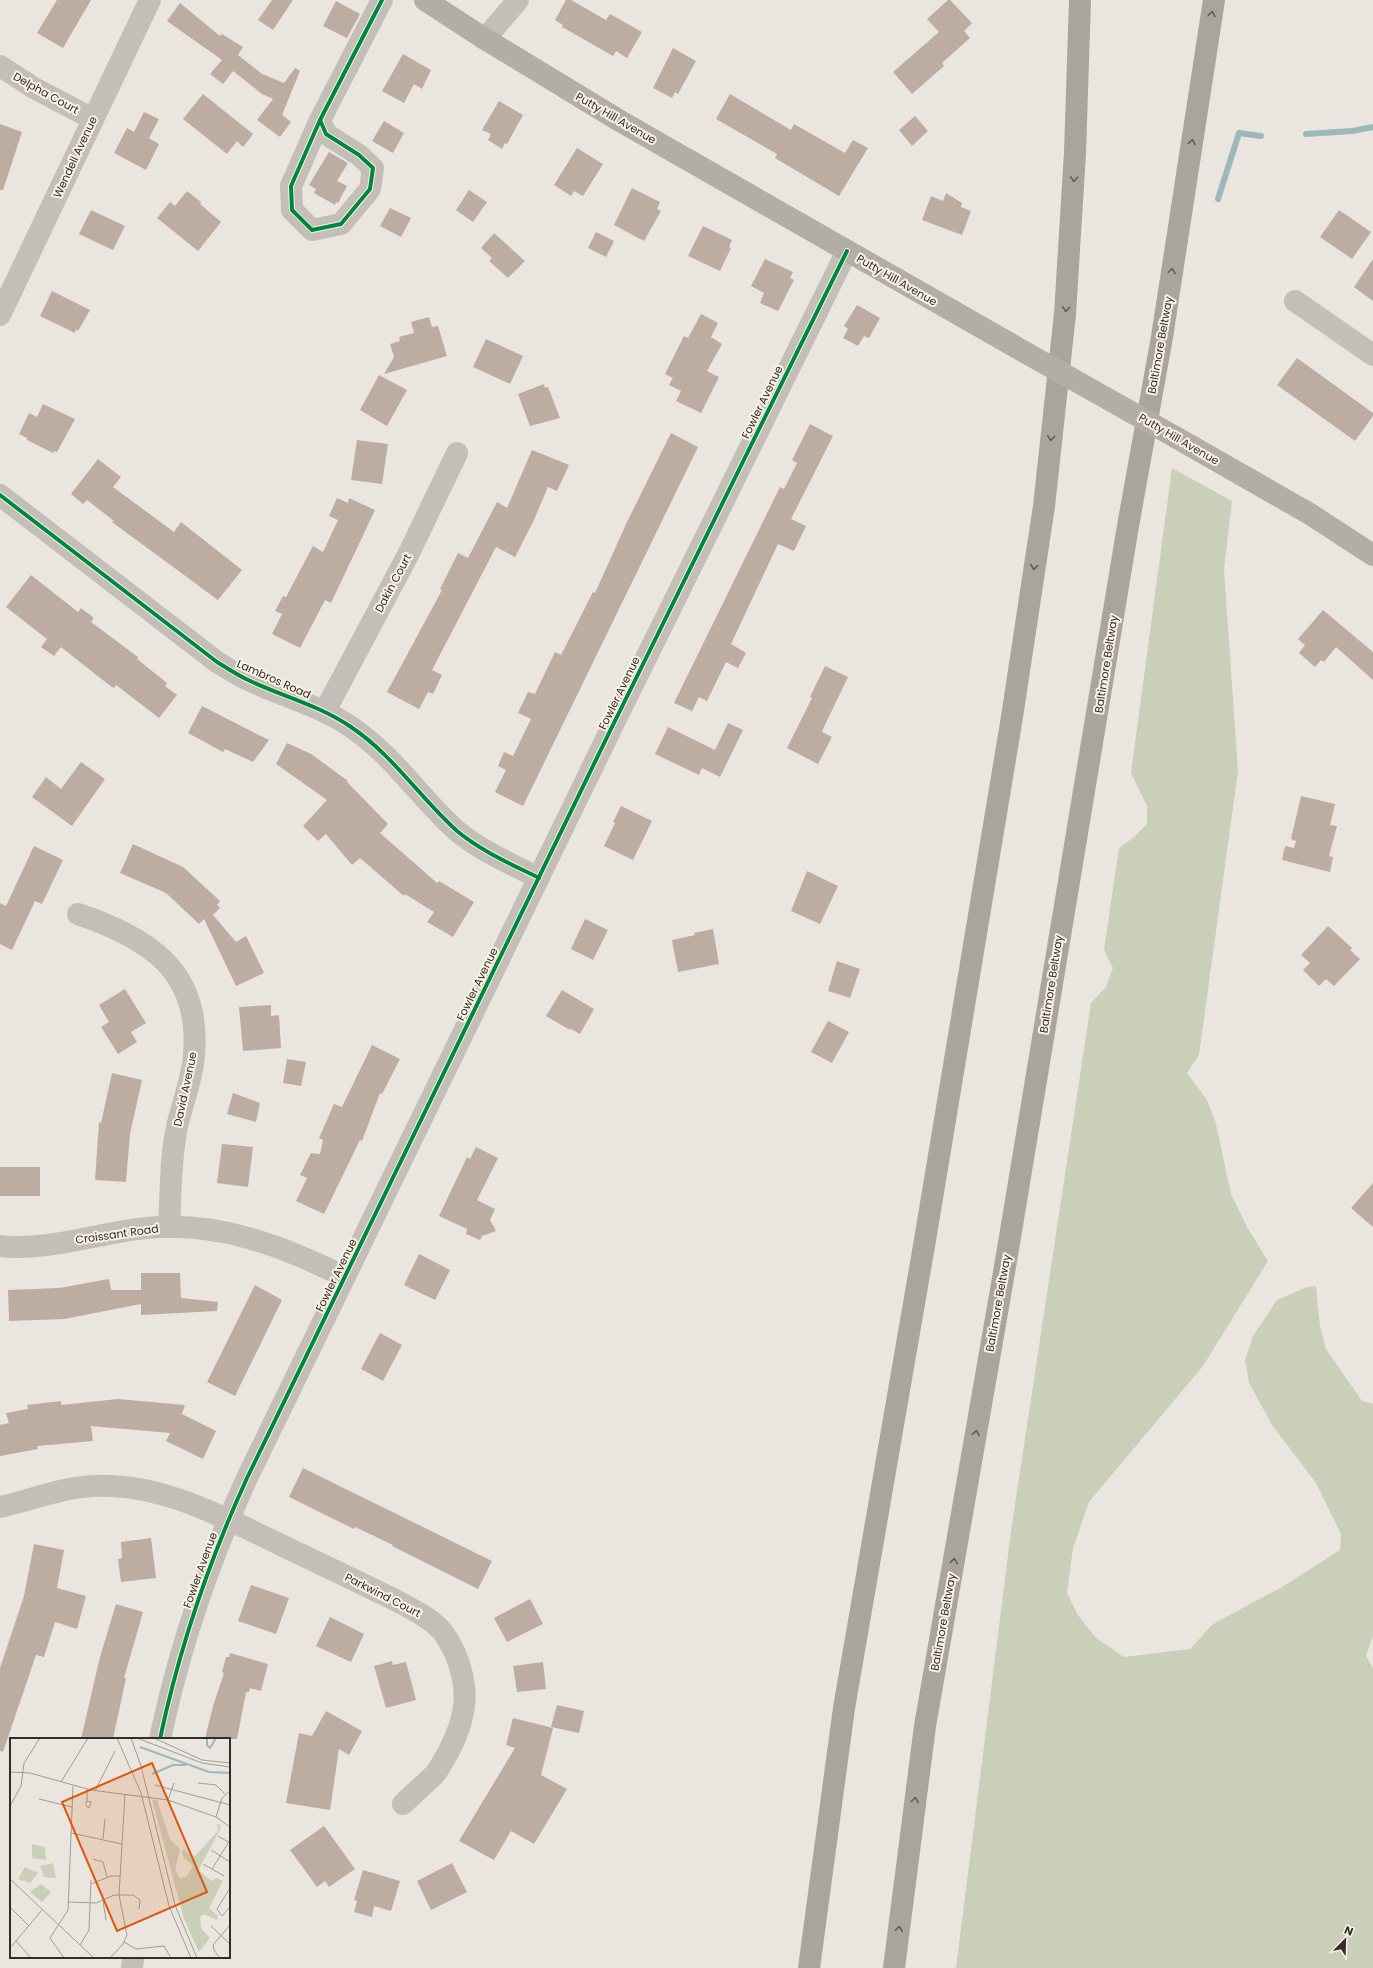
<svg xmlns="http://www.w3.org/2000/svg" width="1373" height="1968" font-family="Poppins,sans-serif">
	<style>
		.green { fill: #cacfba }
		.lines { fill: none; stroke-linecap: round; stroke-linejoin: round }
		.stream { stroke: #9cb8ba; stroke-width: 6 }
		.building { fill: #bdaca1 }
		.minor { stroke: #c3beb8; stroke-width: 22 }
		.major { stroke: #b2ada7; stroke-width: 22 }
		.highway { stroke: #a9a59e; stroke-width: 22 }
		.major-bridge { stroke: #b2ada7; stroke-width: 22 }
		.cycleway-casing { stroke: #f8f1e6; stroke-width: 6 }
		.cycleway { stroke: #00873e; stroke-width: 4 }
		.oneway { stroke: #625c57 }
		.labels { text-anchor: middle; dominant-baseline: central; stroke-width: 4; stroke-linejoin: round; paint-order: stroke }
		.street-label { font-size: 11px; fill: #332c27; stroke: #f8f1e6 }
		.inset-river { fill: none; stroke: #9cb8ba; stroke-width: 2 }
		.inset-road { fill: none; stroke: #a19c95; stroke-width: 1 }
		.view { fill: #df570d; fill-opacity: 0.15; stroke: #df570d; stroke-width: 2 }
		.inset-edge { fill: none; stroke: #332c27; stroke-width: 2 }
	</style>
	<rect width="100%" height="100%" fill="#eae6df"/>
	<path class="green" d="M 1172,468 L 1232,501 L 1224,569 L 1238,771 L 1199,1055 L 1187,1073 L 1207,1100 L 1216,1124 L 1231,1194 L 1247,1227 L 1268,1261 L 1203,1366 L 1089,1502 L 1073,1548 L 1067,1593 L 1078,1615 L 1096,1638 L 1124,1657 L 1190,1649 L 1213,1624 L 1282,1587 L 1340,1550 L 1341,1534 L 1316,1483 L 1272,1425 L 1249,1383 L 1245,1360 L 1253,1336 L 1277,1300 L 1307,1287 L 1316,1286 L 1320,1326 L 1326,1349 L 1362,1401 L 1373,1404 L 1373,1636 L 1366,1656 L 1373,1668 L 1373,1968 L 956,1968 L 1011,1531 L 1091,1003 L 1106,987 L 1113,968 L 1104,950 L 1119,848 L 1134,837 L 1147,824 L 1147,806 L 1131,773 Z"/>
	<g class="lines">
		<g class="stream">
			<path d="M 1306,134 L 1352,131 L 1373,127"/>
			<path d="M 1218,199 L 1239,133 L 1261,136"/>
		</g>
	</g>
	<g class="building">
		<path d="M 57,0 L 91,0 L 63,48 L 37,33 Z"/>
		<path d="M 272,0 L 293,0 L 273,30 L 258,20 Z"/>
		<path d="M 566,0 L 571,0 L 606,20 L 610,14 L 642,32 L 627,58 L 616,51 L 613,56 L 562,27 L 563,25 L 555,20 Z"/>
		<path d="M 948,0 L 950,0 L 972,23 L 964,31 L 970,38 L 942,63 L 944,66 L 912,94 L 893,72 L 939,32 L 927,19 Z"/>
		<path d="M 336,1 L 360,14 L 347,38 L 323,26 Z"/>
		<path d="M 180,3 L 220,36 L 222,34 L 243,47 L 238,55 L 262,74 L 284,83 L 295,68 L 300,71 L 282,115 L 291,122 L 280,137 L 257,120 L 273,99 L 262,94 L 233,71 L 223,84 L 210,74 L 222,60 L 167,21 Z"/>
		<path d="M 673,48 L 696,61 L 678,94 L 675,92 L 672,98 L 653,88 Z"/>
		<path d="M 403,54 L 431,70 L 422,89 L 414,84 L 404,103 L 382,91 Z"/>
		<path d="M 203,94 L 253,134 L 243,147 L 237,141 L 227,154 L 183,119 Z"/>
		<path d="M 730,94 L 791,130 L 794,124 L 845,153 L 853,140 L 868,148 L 839,196 L 775,158 L 777,154 L 716,119 Z"/>
		<path d="M 499,101 L 523,115 L 507,144 L 505,143 L 502,149 L 488,140 L 491,134 L 482,130 Z"/>
		<path d="M 144,112 L 159,119 L 149,138 L 159,144 L 146,170 L 114,153 L 127,128 L 134,132 Z"/>
		<path d="M 915,116 L 928,131 L 912,146 L 899,130 Z"/>
		<path d="M 384,121 L 404,133 L 393,153 L 372,141 Z"/>
		<path d="M 0,124 L 22,132 L 3,190 L 0,190 Z"/>
		<path d="M 577,148 L 603,164 L 583,196 L 574,191 L 571,196 L 554,185 Z"/>
		<path d="M 329,152 L 348,163 L 337,181 L 347,186 L 338,203 L 336,202 L 335,205 L 314,193 L 316,189 L 309,185 Z"/>
		<path d="M 632,188 L 660,202 L 657,209 L 661,211 L 644,241 L 614,225 Z"/>
		<path d="M 469,190 L 487,202 L 473,222 L 456,210 Z"/>
		<path d="M 187,191 L 201,202 L 200,204 L 221,222 L 198,251 L 157,218 L 170,202 L 175,206 Z"/>
		<path d="M 946,193 L 962,203 L 961,207 L 971,211 L 962,235 L 922,220 L 931,196 L 943,201 Z"/>
		<path d="M 390,208 L 411,218 L 401,237 L 380,226 Z"/>
		<path d="M 91,210 L 125,226 L 113,250 L 79,234 Z"/>
		<path d="M 1339,210 L 1371,232 L 1352,259 L 1320,237 Z"/>
		<path d="M 703,226 L 732,240 L 729,247 L 731,248 L 720,271 L 688,256 Z"/>
		<path d="M 596,232 L 614,241 L 606,257 L 588,248 Z"/>
		<path d="M 494,233 L 525,261 L 508,278 L 489,261 L 492,258 L 481,248 Z"/>
		<path d="M 765,259 L 793,272 L 790,278 L 794,280 L 778,311 L 760,303 L 764,293 L 751,286 Z"/>
		<path d="M 1373,259 L 1373,301 L 1354,287 Z"/>
		<path d="M 52,291 L 90,310 L 78,331 L 76,329 L 75,333 L 40,316 Z"/>
		<path d="M 857,305 L 880,318 L 869,338 L 864,336 L 858,346 L 843,338 L 848,329 L 844,326 Z"/>
		<path d="M 701,314 L 718,323 L 711,337 L 722,344 L 707,371 L 719,377 L 701,413 L 676,401 L 681,391 L 669,385 L 673,378 L 665,374 L 684,336 L 688,338 Z"/>
		<path d="M 429,317 L 432,327 L 438,326 L 447,356 L 384,374 L 394,357 L 390,344 L 400,341 L 399,337 L 414,333 L 411,322 Z"/>
		<path d="M 486,339 L 523,356 L 510,384 L 473,367 Z"/>
		<path d="M 1297,358 L 1373,413 L 1373,416 L 1355,441 L 1277,385 Z"/>
		<path d="M 379,375 L 407,390 L 387,426 L 360,410 Z"/>
		<path d="M 544,384 L 545,388 L 548,387 L 560,418 L 530,426 L 518,394 Z"/>
		<path d="M 43,404 L 75,419 L 57,452 L 54,451 L 53,453 L 27,440 L 27,438 L 19,434 L 29,413 L 37,417 Z"/>
		<path d="M 810,424 L 833,436 L 791,519 L 806,526 L 794,551 L 778,544 L 731,644 L 746,653 L 738,668 L 726,662 L 707,701 L 699,697 L 692,711 L 674,703 L 780,487 L 784,489 L 797,463 L 792,460 Z"/>
		<path d="M 671,433 L 698,447 L 523,806 L 495,792 L 506,770 L 498,766 L 504,752 L 513,756 L 531,719 L 518,713 L 528,692 L 535,694 L 555,652 L 561,655 L 593,592 L 595,593 L 627,522 Z"/>
		<path d="M 357,440 L 388,444 L 382,484 L 351,480 Z"/>
		<path d="M 532,450 L 569,465 L 557,491 L 548,487 L 533,522 L 515,557 L 496,547 L 432,670 L 442,675 L 433,694 L 428,692 L 419,709 L 387,692 L 442,590 L 440,589 L 458,553 L 468,558 L 497,502 L 507,508 Z"/>
		<path d="M 98,459 L 121,477 L 113,487 L 174,532 L 181,522 L 242,570 L 218,600 L 112,522 L 114,521 L 87,500 L 83,504 L 71,494 Z"/>
		<path d="M 337,498 L 348,503 L 349,498 L 375,510 L 331,603 L 325,600 L 300,648 L 272,634 L 282,614 L 275,611 L 283,596 L 286,597 L 313,546 L 323,552 L 338,520 L 329,516 Z"/>
		<path d="M 31,575 L 78,612 L 81,608 L 94,618 L 91,622 L 138,657 L 137,659 L 167,683 L 165,686 L 177,695 L 159,718 L 116,685 L 114,688 L 109,685 L 61,647 L 54,656 L 41,647 L 47,639 L 6,607 Z"/>
		<path d="M 1323,610 L 1373,652 L 1373,680 L 1336,647 L 1324,662 L 1321,660 L 1315,667 L 1299,653 L 1305,645 L 1298,639 Z"/>
		<path d="M 825,666 L 848,677 L 823,729 L 822,732 L 832,737 L 818,764 L 787,748 L 812,698 L 810,697 Z"/>
		<path d="M 202,706 L 269,740 L 253,762 L 225,749 L 223,752 L 188,733 Z"/>
		<path d="M 728,723 L 743,730 L 720,777 L 702,768 L 699,775 L 655,754 L 668,727 L 715,750 Z"/>
		<path d="M 287,743 L 311,754 L 348,781 L 347,782 L 388,824 L 380,833 L 437,883 L 439,881 L 474,902 L 453,937 L 427,922 L 434,912 L 405,894 L 404,896 L 360,858 L 352,865 L 326,834 L 318,841 L 303,826 L 327,800 L 276,764 Z"/>
		<path d="M 81,762 L 105,779 L 72,826 L 32,797 L 46,777 L 61,789 Z"/>
		<path d="M 1301,796 L 1335,804 L 1330,825 L 1337,826 L 1329,856 L 1333,857 L 1330,872 L 1282,860 L 1285,846 L 1294,848 L 1296,841 L 1291,839 Z"/>
		<path d="M 621,806 L 652,821 L 633,860 L 604,846 L 615,823 L 613,822 Z"/>
		<path d="M 133,844 L 183,867 L 220,901 L 217,905 L 220,908 L 213,915 L 236,942 L 246,936 L 264,973 L 236,986 L 204,919 L 199,924 L 166,893 L 120,873 Z"/>
		<path d="M 34,846 L 63,860 L 42,904 L 35,901 L 12,950 L 0,944 L 0,903 L 6,906 Z"/>
		<path d="M 807,871 L 838,886 L 820,924 L 791,911 Z"/>
		<path d="M 585,919 L 608,930 L 593,960 L 571,949 Z"/>
		<path d="M 1328,926 L 1352,948 L 1350,950 L 1360,959 L 1334,986 L 1326,979 L 1319,986 L 1303,970 L 1310,963 L 1301,955 Z"/>
		<path d="M 713,929 L 719,964 L 678,972 L 672,940 L 695,935 L 694,933 Z"/>
		<path d="M 837,961 L 860,969 L 850,998 L 828,991 Z"/>
		<path d="M 125,989 L 146,1023 L 131,1032 L 137,1042 L 118,1054 L 101,1027 L 109,1022 L 99,1005 Z"/>
		<path d="M 562,990 L 594,1009 L 580,1034 L 571,1029 L 570,1030 L 546,1016 Z"/>
		<path d="M 271,1005 L 271,1016 L 279,1015 L 281,1048 L 243,1051 L 239,1007 Z"/>
		<path d="M 828,1021 L 849,1032 L 832,1063 L 811,1052 Z"/>
		<path d="M 372,1045 L 400,1059 L 382,1094 L 380,1093 L 362,1141 L 360,1140 L 324,1214 L 296,1201 L 307,1178 L 300,1175 L 311,1153 L 320,1154 L 323,1140 L 319,1138 L 334,1104 L 342,1107 Z"/>
		<path d="M 287,1059 L 306,1062 L 301,1086 L 283,1083 Z"/>
		<path d="M 112,1073 L 142,1080 L 130,1134 L 126,1182 L 95,1180 L 99,1122 L 101,1123 Z"/>
		<path d="M 233,1093 L 260,1103 L 256,1122 L 227,1114 Z"/>
		<path d="M 222,1144 L 253,1147 L 248,1187 L 217,1183 Z"/>
		<path d="M 476,1147 L 498,1158 L 477,1200 L 495,1209 L 490,1220 L 496,1231 L 482,1236 L 480,1240 L 466,1234 L 467,1229 L 439,1216 L 467,1157 L 470,1159 Z"/>
		<rect x="0" y="1167" width="40" height="29"/>
		<path d="M 1373,1183 L 1373,1227 L 1351,1208 Z"/>
		<path d="M 419,1254 L 450,1270 L 435,1300 L 404,1285 Z"/>
		<path d="M 141,1273 L 180,1273 L 181,1298 L 218,1302 L 217,1311 L 141,1315 L 141,1304 L 64,1319 L 9,1321 L 8,1290 L 59,1288 L 109,1279 L 111,1290 L 141,1290 Z"/>
		<path d="M 255,1285 L 282,1300 L 235,1396 L 207,1382 Z"/>
		<path d="M 380,1333 L 402,1345 L 383,1381 L 361,1369 Z"/>
		<path d="M 118,1399 L 185,1405 L 182,1414 L 216,1431 L 203,1459 L 166,1441 L 170,1433 L 91,1426 L 93,1441 L 37,1446 L 38,1449 L 0,1456 L 0,1425 L 9,1423 L 6,1413 L 28,1409 L 27,1405 L 61,1401 L 61,1405 Z"/>
		<path d="M 303,1468 L 492,1561 L 478,1589 L 392,1546 L 393,1545 L 355,1527 L 354,1529 L 289,1497 Z"/>
		<path d="M 151,1538 L 156,1578 L 121,1582 L 118,1559 L 122,1558 L 121,1542 Z"/>
		<path d="M 34,1544 L 64,1550 L 57,1588 L 86,1596 L 77,1629 L 55,1622 L 44,1657 L 36,1655 L 3,1752 L 0,1751 L 0,1668 L 24,1596 Z"/>
		<path d="M 251,1585 L 289,1598 L 276,1634 L 238,1621 Z"/>
		<path d="M 530,1599 L 543,1624 L 507,1642 L 494,1618 Z"/>
		<path d="M 116,1604 L 143,1612 L 124,1678 L 126,1678 L 113,1739 L 81,1739 L 100,1657 Z"/>
		<path d="M 330,1617 L 364,1634 L 351,1662 L 316,1646 Z"/>
		<path d="M 230,1653 L 268,1664 L 261,1691 L 250,1688 L 249,1692 L 246,1692 L 237,1739 L 205,1739 L 213,1706 L 224,1673 L 222,1672 L 226,1657 L 229,1657 Z"/>
		<path d="M 392,1661 L 393,1665 L 406,1662 L 416,1700 L 386,1708 L 374,1666 Z"/>
		<path d="M 543,1662 L 546,1689 L 517,1692 L 513,1666 Z"/>
		<path d="M 557,1705 L 584,1711 L 579,1733 L 551,1727 Z"/>
		<path d="M 326,1711 L 362,1731 L 349,1755 L 339,1749 L 330,1810 L 286,1803 L 299,1733 L 312,1736 Z"/>
		<path d="M 513,1718 L 553,1728 L 541,1775 L 567,1789 L 534,1844 L 511,1831 L 494,1860 L 459,1841 L 515,1748 L 506,1745 Z"/>
		<path d="M 324,1826 L 355,1869 L 329,1887 L 325,1881 L 317,1887 L 290,1850 Z"/>
		<path d="M 452,1863 L 467,1892 L 431,1910 L 417,1881 Z"/>
		<path d="M 363,1870 L 400,1881 L 391,1911 L 374,1906 L 372,1917 L 354,1912 L 357,1901 L 354,1900 Z"/>
	</g>
	<g class="lines">
		<g class="minor">
			<path d="M 485,39 L 518,0"/>
			<path d="M 0,66 L 34,88 L 93,119"/>
			<path d="M 320,120 L 326,134 L 359,155 L 373,168 L 370,189 L 341,224 L 312,230 L 292,210 L 291,186 L 320,120 L 382,0"/>
			<path d="M 1295,301 L 1373,355"/>
			<path d="M 0,315 L 150,0"/>
			<path d="M 0,495 L 217,662 C 227,668 236,674 246,679 C 281,696 319,705 351,727 C 393,755 420,798 457,831 C 481,851 511,864 539,878"/>
			<path d="M 325,711 L 409,553 L 457,453"/>
			<path d="M 78,914 C 148,938 201,970 194,1054 C 193,1078 182,1103 177,1127 C 170,1160 171,1194 169,1227"/>
			<path d="M 0,1246 C 45,1252 102,1232 147,1228 C 218,1221 283,1246 345,1277"/>
			<path d="M 0,1507 C 31,1500 62,1487 95,1486 C 161,1483 223,1517 281,1545 C 321,1564 361,1583 401,1603 C 414,1610 428,1617 439,1628 C 446,1634 451,1645 455,1653 C 470,1689 467,1715 450,1749 C 445,1758 440,1768 434,1775 C 424,1785 413,1794 403,1804"/>
			<path d="M 160,1739 C 179,1649 209,1561 247,1478 L 609,733 L 847,251"/>
			<path d="M 132,1968 L 133,1957"/>
		</g>
		<g class="major">
			<path d="M 425,0 L 485,39 L 620,121 L 1028,354"/>
			<path d="M 1177,438 L 1310,514 L 1373,555"/>
		</g>
		<g class="highway">
			<path d="M 809,1968 L 844,1708 L 925,1240 L 1012,717 L 1044,506 L 1065,314 L 1075,153 L 1080,0"/>
			<path d="M 894,1968 L 925,1726 L 1006,1261 L 1128,526 L 1162,337 L 1214,0"/>
		</g>
		<path class="major-bridge" d="M 1028,354 L 1177,438"/>
		<defs>
			<g id="cycleway">
				<path d="M 320,120 L 326,134 L 359,155 L 373,168 L 370,189 L 341,224 L 312,230 L 292,210 L 291,186 L 320,120 L 382,0"/>
				<path d="M 0,495 L 217,662 C 227,668 236,674 246,679 C 281,696 319,705 351,727 C 393,755 420,798 457,831 C 481,851 511,864 539,878"/>
				<path d="M 160,1739 C 179,1649 209,1561 247,1478 L 609,733 L 847,251"/>
			</g>
		</defs>
		<use href="#cycleway" class="cycleway-casing"/>
		<use href="#cycleway" class="cycleway"/>
	</g>
	<defs><path id="oneway-chevron" d="M-2-3.5L2.5 0L-2 3.5" fill="none" stroke-width="1.6" stroke-linecap="round" stroke-linejoin="round"/></defs>
	<g class="oneway">
		<use href="#oneway-chevron" transform="translate(1212 14) rotate(-81)"/>
		<use href="#oneway-chevron" transform="translate(1192 142) rotate(-81)"/>
		<use href="#oneway-chevron" transform="translate(1074 179) rotate(93)"/>
		<use href="#oneway-chevron" transform="translate(1172 271) rotate(-81)"/>
		<use href="#oneway-chevron" transform="translate(1066 309) rotate(94)"/>
		<use href="#oneway-chevron" transform="translate(1051 438) rotate(96)"/>
		<use href="#oneway-chevron" transform="translate(1034 567) rotate(99)"/>
		<use href="#oneway-chevron" transform="translate(976 1433) rotate(-80)"/>
		<use href="#oneway-chevron" transform="translate(954 1561) rotate(-80)"/>
		<use href="#oneway-chevron" transform="translate(915 1800) rotate(-83)"/>
		<use href="#oneway-chevron" transform="translate(899 1929) rotate(-83)"/>
	</g>
	<g class="labels">
		<g class="street-label">
			<text transform="translate(46 93) rotate(29)">Delpha Court</text>
			<text transform="translate(616 118) rotate(30)">Putty Hill Avenue</text>
			<text transform="translate(75 157) rotate(-65)">Wendell Avenue</text>
			<text transform="translate(897 280) rotate(30)">Putty Hill Avenue</text>
			<text transform="translate(1160 345) rotate(-80)">Baltimore Beltway</text>
			<text transform="translate(762 402) rotate(-64)">Fowler Avenue</text>
			<text transform="translate(1179 439) rotate(30)">Putty Hill Avenue</text>
			<text transform="translate(393 583) rotate(-62)">Dakin Court</text>
			<text transform="translate(1106 664) rotate(-81)">Baltimore Beltway</text>
			<text transform="translate(274 679) rotate(24)">Lambros Road</text>
			<text transform="translate(619 693) rotate(-64)">Fowler Avenue</text>
			<text transform="translate(477 984) rotate(-64)">Fowler Avenue</text>
			<text transform="translate(1051 984) rotate(-81)">Baltimore Beltway</text>
			<text transform="translate(185 1089) rotate(-78)">David Avenue</text>
			<text transform="translate(117 1234) rotate(-8)">Croissant Road</text>
			<text transform="translate(336 1275) rotate(-64)">Fowler Avenue</text>
			<text transform="translate(998 1303) rotate(-80)">Baltimore Beltway</text>
			<text transform="translate(200 1570) rotate(-70)">Fowler Avenue</text>
			<text transform="translate(383 1595) rotate(27)">Parkwind Court</text>
			<text transform="translate(943 1622) rotate(-80)">Baltimore Beltway</text>
		</g>
	</g>
	<g transform="translate(10 1738)">
		<rect width="220" height="220" fill="#eae6df"/>
		<path d="M 142,62 L 147,62 L 160,101 L 170,111 L 165,132 L 170,140 L 176,139 L 183,128 L 173,119 L 172,113 L 174,111 L 180,117 L 185,118 L 208,93 L 207,86 L 211,87 L 210,92 L 188,132 L 202,143 L 206,140 L 213,143 L 199,170 L 208,178 L 207,182 L 194,176 L 190,179 L 191,190 L 200,200 L 189,214 L 174,181 ZM 22,106 L 35,109 L 36,122 L 22,120 ZM 43,125 L 46,140 L 34,139 L 30,128 ZM 15,129 L 28,135 L 20,145 L 8,141 ZM 31,146 L 41,154 L 32,164 L 20,154 Z" fill="#cacfba"/>
		<path class="inset-river" d="M 197,0 L 197,7 L 200,10 L 206,0M 130,9 L 199,34 L 220,35M 142,36 L 163,27 L 176,27"/>
		<path class="inset-road" d="M 107,0 L 131,55 L 159,168 L 181,220M 121,0 L 131,28 L 165,167 L 187,220M 127,0 L 192,25 L 220,29M 144,0 L 192,22 L 220,25M 0,34 L 20,35 L 81,52 L 158,62 L 206,79 L 220,89M 51,44 L 78,0M 188,45 L 206,47 L 215,56M 145,47 L 220,67M 85,53 L 105,13M 29,61 L 62,69M 158,62 L 164,45M 77,63 L 81,64 L 79,70 L 76,68 L 76,64 L 77,63 L 77,51M 0,68 L 11,48 L 14,25 L 30,0M 206,79 L 212,60 L 220,53M 61,95 L 112,106M 208,98 L 220,105M 93,101 L 95,81M 201,112 L 220,124M 83,121 L 93,124 L 97,139M 193,126 L 214,138M 202,131 L 220,102M 0,141 L 84,220M 81,146 L 101,138 L 110,138M 220,150 L 207,171 L 212,178 L 220,169M 93,163 L 96,182M 58,164 L 86,165 L 104,157 L 123,157 L 130,162 L 129,171M 0,169 L 19,188M 201,188 L 220,206M 6,203 L 21,220M 114,204 L 126,211 L 154,208 L 161,220M 70,207 L 79,192 L 81,142M 0,210 L 32,172M 54,220 L 40,200 L 58,172 L 63,48M 100,220 L 113,206 L 117,197 L 109,157 L 115,56M 210,220 L 204,212 L 203,207 L 220,187"/>
		<path class="view" d="M 142,25 L 197,154 L 107,193 L 52,64 Z"/>
		<rect width="220" height="220" class="inset-edge"/>
	</g>
	<g transform="translate(1345 1940) rotate(23)" stroke="#f8f1e6" stroke-width="3" paint-order="stroke">
	<path d="M0-3L7 15L0 10L-7 15Z" fill="#332c27"/>
	<text y="-6" font-size="11" font-weight="bold" text-anchor="middle" fill="#332c27">N</text>
	</g>
</svg>
